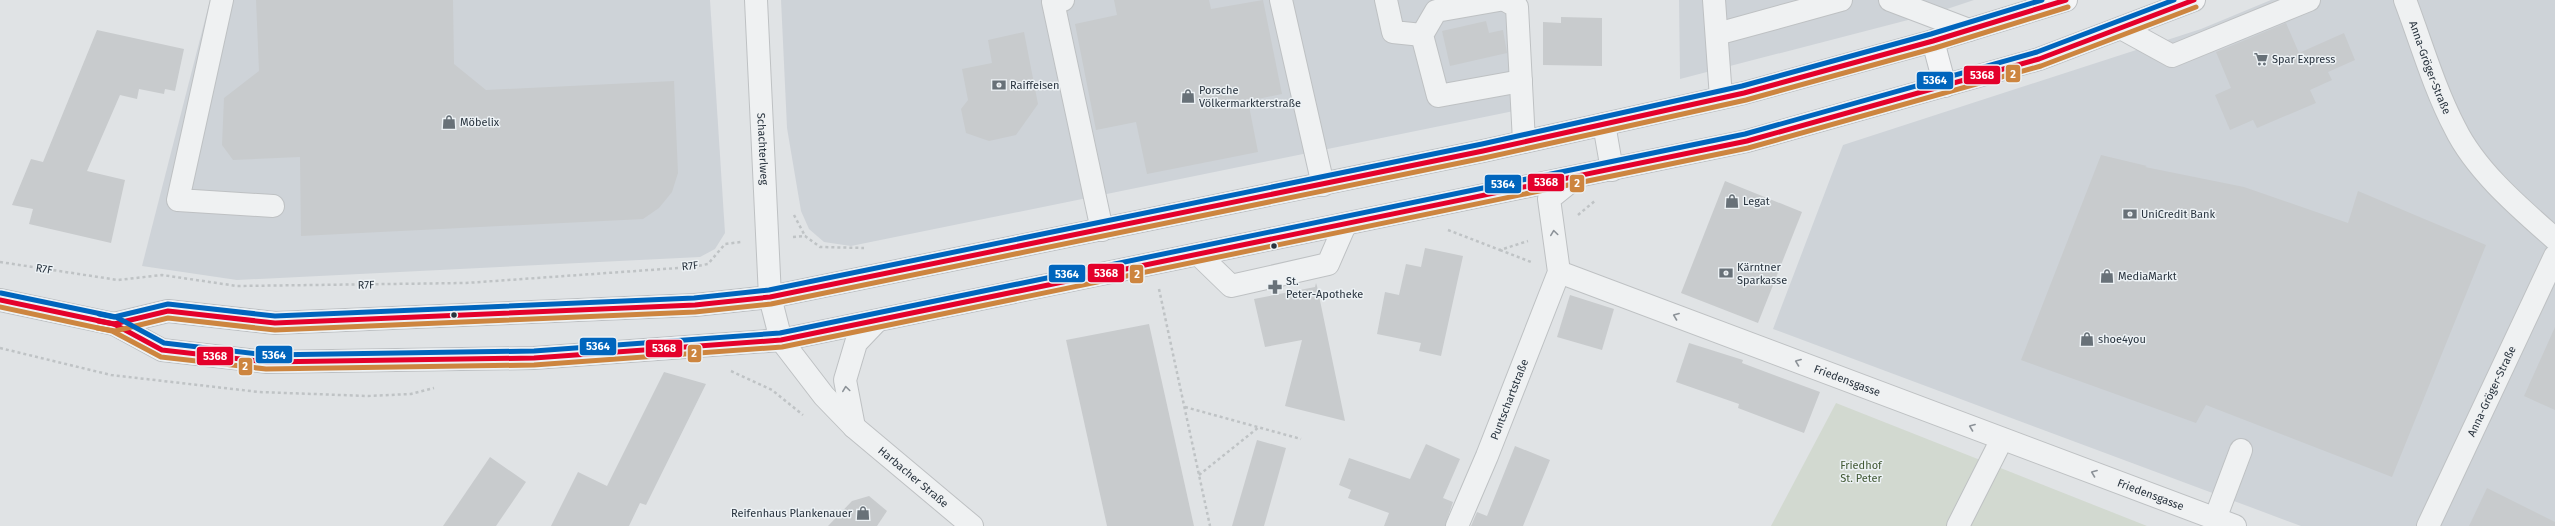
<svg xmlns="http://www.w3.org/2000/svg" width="2555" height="526" font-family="'Fira Sans',sans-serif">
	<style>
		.built { fill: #ced3d8 }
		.green { fill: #d2d9d0 }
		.building { fill: #c8cbcd }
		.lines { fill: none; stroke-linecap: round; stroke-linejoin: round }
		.minor-casing { stroke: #bec1c3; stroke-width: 24 }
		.major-casing { stroke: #bdc0c3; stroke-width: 24 }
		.path { stroke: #bfc3c5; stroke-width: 2.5; stroke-dasharray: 3 3; stroke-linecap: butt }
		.minor { stroke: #eff1f2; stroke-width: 22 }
		.major { stroke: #f4f5f6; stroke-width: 22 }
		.bus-1-casing { stroke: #edf2f5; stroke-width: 8 }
		.bus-2-casing { stroke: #edf2f5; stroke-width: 8 }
		.bus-3-casing { stroke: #edf2f5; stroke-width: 8 }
		.bus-1 { stroke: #e4002b; stroke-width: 5 }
		.bus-2 { stroke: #cd853f; stroke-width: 5 }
		.bus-3 { stroke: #0065bd; stroke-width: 5 }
		.oneway { stroke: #8c9298 }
		.bus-dot { fill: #28333e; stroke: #edf2f5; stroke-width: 1.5 }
		.labels { text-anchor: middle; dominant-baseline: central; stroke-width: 3; stroke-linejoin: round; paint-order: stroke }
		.poi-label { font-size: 11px; fill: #28333e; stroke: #edf2f5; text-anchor: start }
		.street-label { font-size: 11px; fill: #28333e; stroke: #edf2f5 }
		.park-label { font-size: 11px; fill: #425935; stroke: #edf2f5 }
		.line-badge { stroke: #edf2f5; stroke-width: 1.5 }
		.badge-label { font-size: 11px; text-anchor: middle; font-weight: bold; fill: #fff }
	</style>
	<rect width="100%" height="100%" fill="#e0e3e5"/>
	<g class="built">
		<path d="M 210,0 L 710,0 L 725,233 L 715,249 L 700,257 L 237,280 L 142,266 Z"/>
		<path d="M 781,0 L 1524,0 L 1529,108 L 851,246 L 824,242 L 809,229 L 801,211 L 787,128 Z"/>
		<path d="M 1679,0 L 1974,0 L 1935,13 L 1680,79 Z"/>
		<path d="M 2271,0 L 2555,0 L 2555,526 L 2301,526 L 1773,329 L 1843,145 L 2201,29 Z"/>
	</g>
	<path class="green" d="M 1836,403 L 2147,526 L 1771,526 Z"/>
	<g class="building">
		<path d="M 256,0 L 453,0 L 454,64 L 486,90 L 674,81 L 678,173 L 672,192 L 659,208 L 643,219 L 301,236 L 300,157 L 233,160 L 222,145 L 224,98 L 259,71 Z"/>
		<path d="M 1114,0 L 1209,0 L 1211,9 L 1263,0 L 1282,94 L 1248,101 L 1258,152 L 1147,174 L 1136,122 L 1096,130 L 1075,24 L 1117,15 Z"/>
		<path d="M 1561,17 L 1602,18 L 1602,66 L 1543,65 L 1543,22 L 1561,23 Z"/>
		<path d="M 1486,21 L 1489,33 L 1503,30 L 1507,53 L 1450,66 L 1442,31 Z"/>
		<path d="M 2286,23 L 2299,53 L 2344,33 L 2355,60 L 2328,72 L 2332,80 L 2310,90 L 2316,103 L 2257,128 L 2253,120 L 2230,130 L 2215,95 L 2231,88 L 2216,52 Z"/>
		<path d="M 97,30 L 184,49 L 175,91 L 165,89 L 164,94 L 139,89 L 137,99 L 120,95 L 87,171 L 125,180 L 111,243 L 29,224 L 33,209 L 12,205 L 31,159 L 43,162 Z"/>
		<path d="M 1024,32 L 1038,104 L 1016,135 L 989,141 L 966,133 L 961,109 L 968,100 L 962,69 L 992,63 L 988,40 Z"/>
		<path d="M 2101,155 L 2147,166 L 2145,167 L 2244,187 L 2348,223 L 2358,191 L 2486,245 L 2392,477 L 2206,405 L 2196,423 L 2021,360 Z"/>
		<path d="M 1725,181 L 1802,212 L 1758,323 L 1681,293 Z"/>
		<path d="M 1425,248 L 1463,256 L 1441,356 L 1419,351 L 1421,343 L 1377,334 L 1385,292 L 1399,295 L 1406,264 L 1421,267 Z"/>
		<path d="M 1316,283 L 1317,286 L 1345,421 L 1285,406 L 1302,340 L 1265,347 L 1254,299 L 1315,287 Z"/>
		<path d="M 1570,295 L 1614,309 L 1602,350 L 1557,337 Z"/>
		<path d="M 1149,324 L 1194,526 L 1107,526 L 1066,340 Z"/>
		<path d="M 2555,327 L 2555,410 L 2524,396 Z"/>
		<path d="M 1689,343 L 1743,360 L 1742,363 L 1820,392 L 1804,433 L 1738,408 L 1739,404 L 1676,382 Z"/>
		<path d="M 664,372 L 706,384 L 646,505 L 640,503 L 629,526 L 551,526 L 578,472 L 607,486 Z"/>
		<path d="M 1257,440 L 1286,448 L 1264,526 L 1232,526 Z"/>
		<path d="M 1426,444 L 1460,459 L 1443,498 L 1453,502 L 1445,526 L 1384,526 L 1389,513 L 1348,498 L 1351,490 L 1339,485 L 1349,458 L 1410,479 Z"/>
		<path d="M 1515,446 L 1550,460 L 1523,526 L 1471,526 L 1477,512 L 1487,516 Z"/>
		<path d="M 490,457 L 526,482 L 496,526 L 443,526 Z"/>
		<path d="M 2487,488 L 2555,522 L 2555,526 L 2469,526 Z"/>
		<path d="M 869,496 L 887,511 L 877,526 L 828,526 L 852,501 Z"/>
	</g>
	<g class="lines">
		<defs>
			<g id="minor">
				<path d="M 222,0 L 178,200 L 273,206"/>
				<path id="s1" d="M 756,0 L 770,297 L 781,340 L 824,396 L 854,427 L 972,526"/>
				<path d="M 1063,0 L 1053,2 L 1102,230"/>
				<path d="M 1281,0 L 1323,185"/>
				<path d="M 1386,0 L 1393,32 L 1422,35"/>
				<path d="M 1499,0 L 1436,11 L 1422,35 L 1438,96 L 1521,81"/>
				<path d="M 1505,0 L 1517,7 L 1524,142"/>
				<path d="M 1714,0 L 1721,98"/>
				<path d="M 1890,0 L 1969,30"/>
				<path id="s2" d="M 2405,0 C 2421,42 2434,88 2455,128 C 2476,171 2520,208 2555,239"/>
				<path d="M 2121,28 L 2172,56 L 2309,0"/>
				<path d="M 1717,34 L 1841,0"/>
				<path d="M 1604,124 L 1612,170"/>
				<path d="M 1199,255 L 1231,286 L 1328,264 L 1345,225"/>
				<path id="s3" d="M 1559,272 L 2235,526"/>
				<path d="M 854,427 L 845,380 L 856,343 L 876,322"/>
				<path d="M 2215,519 L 2241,450"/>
				<path id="s4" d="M 1457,526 L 1487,456 L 1559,272 L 1549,199 L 1575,178"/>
				<path d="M 1958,526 L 2002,439"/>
				<path id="s5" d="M 2428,526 L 2555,256"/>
			</g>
			<g id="major">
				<path d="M 1933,41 L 1945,86"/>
				<path d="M 0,300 L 114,324 L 162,350 L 267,362 L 534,358 L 781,340 L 1747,141 L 2039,59 L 2194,0"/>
				<path d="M 114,324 L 168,311 L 275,323 L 695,305 L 770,297 L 1483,151 L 1744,93 L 1933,41 L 2066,0"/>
			</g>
		</defs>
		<use href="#minor" class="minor-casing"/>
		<use href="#major" class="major-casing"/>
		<g class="path">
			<path d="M 794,215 L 805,236"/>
			<path d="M 1578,215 L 1596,200"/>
			<path d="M 1448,230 L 1500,250 L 1528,241"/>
			<path d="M 793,237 L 805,236 L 820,247 L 864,248"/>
			<path d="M 1500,250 L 1531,262"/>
			<path d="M 0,262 L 118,280 L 162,275 L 237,286 L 466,283 L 692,267 L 708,264 L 725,244 L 741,242"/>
			<path d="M 1159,289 L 1210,526"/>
			<path d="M 0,348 L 111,375 L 259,392 L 368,396 L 411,394 L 434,388"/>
			<path d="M 731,371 L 772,390 L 803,415"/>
			<path d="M 1185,407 L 1301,439"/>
			<path d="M 1199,475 L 1259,427"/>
		</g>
		<use href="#minor" class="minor"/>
		<use href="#major" class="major"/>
		<defs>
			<g id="bus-1">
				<path d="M 0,300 L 114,324 L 162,350 L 267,362 L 534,358 L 781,340 L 1747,141 L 2039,59 L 2194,0"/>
				<path d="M 98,321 L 114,324 L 168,311 L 275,323 L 695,305 L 770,297 L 1483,151 L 1744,93 L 1933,41 L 2066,0"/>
			</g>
			<g id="bus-2">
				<path d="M 0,307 L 112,331 L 161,357 L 266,369 L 534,365 L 782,347 L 1748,148 L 2041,66 L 2196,7"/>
				<path d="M 97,328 L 115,331 L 168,318 L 275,330 L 695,312 L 771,304 L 1484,158 L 1746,100 L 1935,48 L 2068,7"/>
			</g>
			<g id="bus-3">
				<path d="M 1,293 L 116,317 L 164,343 L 267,355 L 534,351 L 780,333 L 1745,134 L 2037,52 L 2174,0"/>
				<path d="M 99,314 L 114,317 L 168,304 L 275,316 L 694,298 L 769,290 L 1482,144 L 1742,86 L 1931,34 L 2042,0"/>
			</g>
		</defs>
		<use href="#bus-1" class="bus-1-casing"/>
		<use href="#bus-2" class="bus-2-casing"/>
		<use href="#bus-3" class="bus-3-casing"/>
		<use href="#bus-1" class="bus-1"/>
		<use href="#bus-2" class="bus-2"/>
		<use href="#bus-3" class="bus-3"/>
	</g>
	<defs><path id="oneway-chevron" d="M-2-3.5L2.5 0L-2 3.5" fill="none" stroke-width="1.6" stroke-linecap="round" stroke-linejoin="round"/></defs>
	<g class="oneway">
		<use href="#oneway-chevron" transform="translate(1554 233) rotate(-98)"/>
		<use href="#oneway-chevron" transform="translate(1676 316) rotate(-159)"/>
		<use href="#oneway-chevron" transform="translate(1798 362) rotate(-159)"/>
		<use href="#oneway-chevron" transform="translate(846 389) rotate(-98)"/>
		<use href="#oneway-chevron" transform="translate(1972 427) rotate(-159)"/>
		<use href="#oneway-chevron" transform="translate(2094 473) rotate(-159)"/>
	</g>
	<defs>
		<symbol id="supermarket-bare" viewBox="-9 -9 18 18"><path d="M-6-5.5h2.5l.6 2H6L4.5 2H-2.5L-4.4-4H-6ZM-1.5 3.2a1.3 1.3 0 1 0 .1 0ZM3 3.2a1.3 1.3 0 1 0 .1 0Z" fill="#687178" stroke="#edf2f5" stroke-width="2.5" paint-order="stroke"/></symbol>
		<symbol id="bank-bare" viewBox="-9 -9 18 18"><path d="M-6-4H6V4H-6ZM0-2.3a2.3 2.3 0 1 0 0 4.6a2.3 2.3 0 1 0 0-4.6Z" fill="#687178" stroke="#edf2f5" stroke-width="2.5" paint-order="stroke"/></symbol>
		<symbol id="shop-bare" viewBox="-9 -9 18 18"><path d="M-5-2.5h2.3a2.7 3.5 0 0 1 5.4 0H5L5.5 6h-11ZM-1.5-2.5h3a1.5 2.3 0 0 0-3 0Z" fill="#687178" stroke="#edf2f5" stroke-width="2.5" paint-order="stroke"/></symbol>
		<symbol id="pharmacy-bare" viewBox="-9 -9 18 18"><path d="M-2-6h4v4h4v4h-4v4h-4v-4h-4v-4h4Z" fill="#687178" stroke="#edf2f5" stroke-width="2.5" paint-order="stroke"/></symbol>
	</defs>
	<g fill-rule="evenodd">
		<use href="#supermarket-bare" x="2251" y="49" width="20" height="20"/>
		<use href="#bank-bare" x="989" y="75" width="20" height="20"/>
		<use href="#shop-bare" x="1178" y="86" width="20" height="20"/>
		<use href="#shop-bare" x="439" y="112" width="20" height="20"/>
		<use href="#shop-bare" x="1722" y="191" width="20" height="20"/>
		<use href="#bank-bare" x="2120" y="204" width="20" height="20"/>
		<use href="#bank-bare" x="1716" y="263" width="20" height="20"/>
		<use href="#shop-bare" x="2097" y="266" width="20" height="20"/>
		<use href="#pharmacy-bare" x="1265" y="277" width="20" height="20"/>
		<use href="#shop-bare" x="2077" y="329" width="20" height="20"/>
		<use href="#shop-bare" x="853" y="503" width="20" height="20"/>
	</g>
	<g class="bus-dot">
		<circle cx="1274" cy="246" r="3.5"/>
		<circle cx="454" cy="315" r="3.5"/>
	</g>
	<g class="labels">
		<g class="poi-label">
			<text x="2272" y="59">Spar Express</text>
			<text x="1010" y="85">Raiffeisen</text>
			<text x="1199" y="90">Porsche<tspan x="1199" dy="13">Völkermarkterstraße</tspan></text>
			<text x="460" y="122">Möbelix</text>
			<text x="1743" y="201">Legat</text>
			<text x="2141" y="214">UniCredit Bank</text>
			<text x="1737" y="267">Kärntner<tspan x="1737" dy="13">Sparkasse</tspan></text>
			<text x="2118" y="276">MediaMarkt</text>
			<text x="1286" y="281">St.<tspan x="1286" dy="13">Peter-Apotheke</tspan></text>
			<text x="2098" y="339">shoe4you</text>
			<text x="852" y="513" text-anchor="end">Reifenhaus Plankenauer</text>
		</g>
		<g class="street-label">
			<text stroke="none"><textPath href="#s2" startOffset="72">Anna-Gröger-Straße</textPath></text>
			<text stroke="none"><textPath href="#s1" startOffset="149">Schachterlweg</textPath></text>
			<text transform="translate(690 266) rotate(-6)">R7F</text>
			<text transform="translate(44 269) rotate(9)">R7F</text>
			<text transform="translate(366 285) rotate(-1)">R7F</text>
			<text stroke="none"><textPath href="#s3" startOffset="308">Friedensgasse</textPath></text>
			<text stroke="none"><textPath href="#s5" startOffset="149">Anna-Gröger-Straße</textPath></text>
			<text stroke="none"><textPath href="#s4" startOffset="137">Puntschartstraße</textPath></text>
			<text stroke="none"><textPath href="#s1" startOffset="533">Harbacher Straße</textPath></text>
			<text stroke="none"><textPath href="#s3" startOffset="632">Friedensgasse</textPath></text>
		</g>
		<g class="park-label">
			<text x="1861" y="465">Friedhof<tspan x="1861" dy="13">St. Peter</tspan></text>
		</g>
	</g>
	<g class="line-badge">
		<rect x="2005" y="64" width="16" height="19" rx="4" fill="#cd853f"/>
		<rect x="1963" y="65" width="38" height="20" rx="4" fill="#e4002b"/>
		<rect x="1916" y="71" width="38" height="19" rx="4" fill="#0065bd"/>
		<rect x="1527" y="173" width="38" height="19" rx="4" fill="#e4002b"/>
		<rect x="1569" y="174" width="16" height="19" rx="4" fill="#cd853f"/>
		<rect x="1484" y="174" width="38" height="20" rx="4" fill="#0065bd"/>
		<rect x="1087" y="263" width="38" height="20" rx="4" fill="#e4002b"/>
		<rect x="1048" y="264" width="38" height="19" rx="4" fill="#0065bd"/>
		<rect x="1129" y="264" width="15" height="20" rx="4" fill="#cd853f"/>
		<rect x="579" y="337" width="38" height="19" rx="4" fill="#0065bd"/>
		<rect x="645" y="339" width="38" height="19" rx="4" fill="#e4002b"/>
		<rect x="687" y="344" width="15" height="19" rx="4" fill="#cd853f"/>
		<rect x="255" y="345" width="38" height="19" rx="4" fill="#0065bd"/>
		<rect x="196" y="346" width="38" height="20" rx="4" fill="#e4002b"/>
		<rect x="238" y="357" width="15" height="19" rx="4" fill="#cd853f"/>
	</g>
	<g class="badge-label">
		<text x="2013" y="78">2</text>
		<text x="1982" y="79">5368</text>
		<text x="1935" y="84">5364</text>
		<text x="1546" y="186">5368</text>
		<text x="1577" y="187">2</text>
		<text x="1503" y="188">5364</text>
		<text x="1106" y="277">5368</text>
		<text x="1067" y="278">5364</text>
		<text x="1137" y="278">2</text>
		<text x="598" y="350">5364</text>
		<text x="664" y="352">5368</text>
		<text x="694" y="357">2</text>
		<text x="274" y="359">5364</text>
		<text x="215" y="360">5368</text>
		<text x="245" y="370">2</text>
	</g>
</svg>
